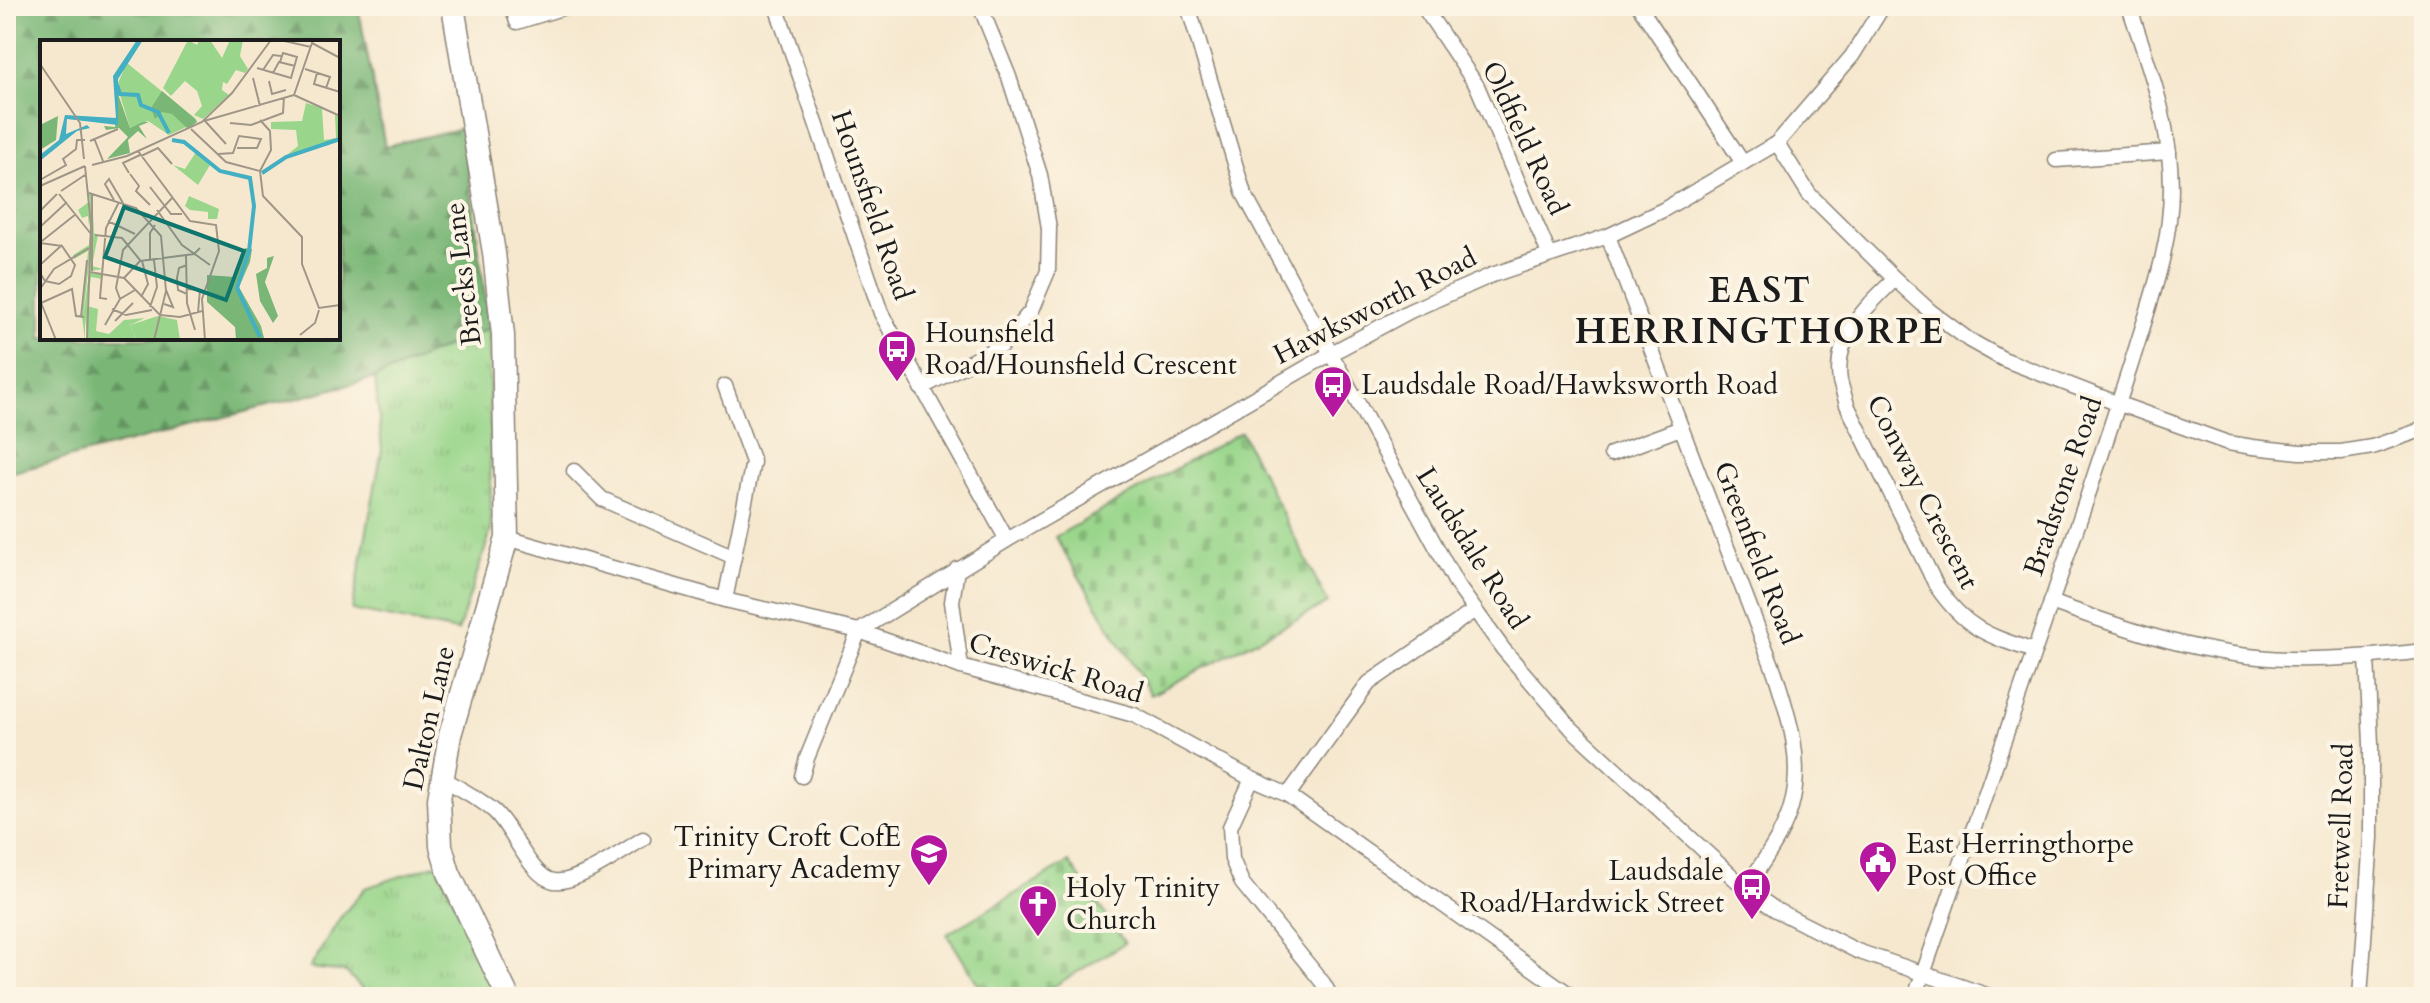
<svg xmlns="http://www.w3.org/2000/svg" width="2430" height="1003" font-family="Cardo,serif">
	<style>
		.grass { fill: url(#grass-tufts); stroke: #5a7954; stroke-width: 2 }
		.forest { fill: url(#forest-firs); stroke: #4b6a4a; stroke-width: 2; fill-rule: evenodd }
		.cemetery { fill: url(#cemetery-stones); stroke: #5a7954; stroke-width: 2 }
		.lines { fill: none; stroke-linecap: round; stroke-linejoin: round }
		.street-casing { stroke: #898276; stroke-width: 17 }
		.secondary-casing { stroke: #898276; stroke-width: 25 }
		.street { stroke: #fff; stroke-width: 14 }
		.secondary { stroke: #fff; stroke-width: 22 }
		.labels { text-anchor: middle; dominant-baseline: central; stroke-width: 8; stroke-linejoin: round; paint-order: stroke }
		.street-label { font-size: 28px; fill: #1c1c1c; stroke: #fcf5e5 }
		.poi-label { font-size: 28px; fill: #1c1c1c; stroke: #fcf5e5; text-anchor: start }
		.district-label { font-size: 36px; font-weight: bold; letter-spacing: 2px; fill: #1c1c1c; stroke: #fcf5e5 }
		.inset-river { fill: none; stroke: #43afc2; stroke-width: 4 }
		.inset-road { fill: none; stroke: #9f9687; stroke-width: 2 }
		.view { fill: #0f766e; fill-opacity: 0.15; stroke: #0f766e; stroke-width: 4 }
		.inset-edge { fill: none; stroke: #1c1c1c; stroke-width: 4 }
	</style>
	<defs>
		<pattern id="grass-tufts" width="24" height="20" patternUnits="userSpaceOnUse" patternTransform="scale(2)"><rect width="24" height="20" fill="#99d68b"/><path d="M3 7l-1-3M5 7V3M7 7l1-3M15 17l-1-3M17 17v-4M19 17l1-3" fill="none" stroke="#83b777"/></pattern>
		<pattern id="forest-firs" width="22" height="20" patternUnits="userSpaceOnUse" patternTransform="scale(2)"><rect width="22" height="20" fill="#7ab777"/><path d="M5 1l3.5 6h-7zM16 11l3.5 6h-7z" fill="#639461"/></pattern>
		<pattern id="cemetery-stones" width="16" height="16" patternUnits="userSpaceOnUse" patternTransform="scale(2)"><rect width="16" height="16" fill="#99d68b"/><path d="M2 7V4a2 2 0 0 1 4 0v3zM10 15v-3a2 2 0 0 1 4 0v3z" fill="#83b777"/></pattern>
	</defs>
	<rect width="100%" height="100%" fill="#fcf5e5"/>
	<filter id="ink" filterUnits="userSpaceOnUse"><feTurbulence type="fractalNoise" baseFrequency=".0125" numOctaves="2"/><feDisplacementMap in="SourceGraphic" scale="16" xChannelSelector="R" yChannelSelector="G"/><feConvolveMatrix kernelMatrix="1 2 1 2 8 2 1 2 1" color-interpolation-filters="sRGB"/></filter>
	<filter id="wash" filterUnits="userSpaceOnUse"><feTurbulence type="fractalNoise" baseFrequency=".006" numOctaves="4" result="noise"/><feDisplacementMap in="SourceGraphic" scale="32" xChannelSelector="R" yChannelSelector="G"/><feGaussianBlur stdDeviation="1.8" result="paint"/><feColorMatrix in="noise" values="0 0 0 0 0 0 0 0 0 0 0 0 0 0 0 0 0 1.4 0 .05"/><feComposite in="paint" operator="in"/></filter>
	<g filter="url(#wash)">
		<rect width="100%" height="100%" fill="#f6e8cf"/>
		<g class="grass">
			<path d="M 489,328 L 491,531 L 458,631 L 352,610 L 382,450 L 375,378 Z"/>
			<path d="M 437,864 L 498,997 L 370,997 L 346,972 L 310,968 L 340,918 L 365,888 Z"/>
		</g>
		<path class="forest" d="M 6,6 L 358,6 L 385,146 L 463,128 L 489,328 L 375,378 L 6,474 ZM 42,42 L 338,42 L 338,338 L 42,338 Z"/>
		<g class="cemetery">
			<path d="M 1241,432 L 1328,603 L 1151,695 L 1055,537 Z"/>
			<path d="M 1069,862 L 1125,943 L 1036,997 L 986,997 L 947,934 Z"/>
		</g>
	</g>
	<g filter="url(#ink)">
		<g class="lines">
			<defs>
				<g id="street">
					<path d="M 512,6 L 517,22 L 568,6"/>
					<path d="M 776,6 L 881,313 L 1007,540"/>
					<path d="M 1188,6 L 1244,194 L 1457,585 L 1503,649 L 1572,729 L 1746,889 L 1776,910 L 1857,951 L 1992,997"/>
					<path d="M 1423,6 L 1477,86 L 1549,254"/>
					<path d="M 1639,6 L 1743,163"/>
					<path d="M 1777,143 L 1809,194 L 1895,279 L 1930,311 L 1969,340 L 2003,359 L 2119,404 L 2228,443 L 2253,447 L 2300,452 L 2341,452 L 2372,447 L 2424,429"/>
					<path d="M 2056,160 L 2169,152"/>
					<path d="M 1608,236 L 1775,673 C 1789,717 1804,761 1791,807 C 1783,836 1761,863 1746,889"/>
					<path d="M 1895,279 C 1867,306 1833,337 1840,381 C 1842,389 1845,397 1847,405 L 1937,587 C 1967,630 1987,635 2034,651"/>
					<path d="M 921,388 L 1002,345 L 1031,311 L 1048,271 L 1049,228 L 1040,175 L 1009,77 L 980,6"/>
					<path d="M 1611,454 L 1681,428"/>
					<path d="M 574,471 L 602,499 L 734,557"/>
					<path d="M 507,538 L 725,600 L 859,631 L 961,667 L 1134,715 L 1252,779 L 1288,795 L 1573,997"/>
					<path d="M 957,569 L 952,602 L 961,667"/>
					<path d="M 725,600 L 753,462 L 725,386"/>
					<path d="M 2051,602 C 2127,630 2207,657 2289,659 C 2334,660 2379,656 2424,651"/>
					<path d="M 802,776 L 807,758 L 859,631 L 1007,540 L 1330,354 L 1410,311 L 1492,275 L 1608,236 L 1663,210 L 1777,143 L 1852,56 L 1883,6"/>
					<path d="M 441,777 C 458,788 479,798 494,811 C 512,827 530,877 554,881 C 575,885 624,850 643,839"/>
					<path d="M 1252,779 L 1230,827 L 1232,859 L 1242,883 L 1323,983 L 1331,997"/>
					<path d="M 1288,795 L 1369,683 L 1475,610"/>
					<path d="M 1915,997 C 1973,831 2030,664 2087,498 C 2104,446 2122,394 2138,342 C 2154,291 2171,242 2171,188 C 2171,122 2149,67 2129,6"/>
					<path d="M 2360,997 L 2371,838 L 2371,744 L 2367,657"/>
				</g>
				<path id="secondary" d="M 453,6 L 494,253 L 503,335 L 507,538 L 450,735 L 439,799 L 441,846 L 449,873 L 508,997"/>
			</defs>
			<use href="#street" class="street-casing"/>
			<use href="#secondary" class="secondary-casing"/>
			<use href="#street" class="street"/>
			<use href="#secondary" class="secondary"/>
		</g>
	</g>
	<defs>
		<symbol id="bus-pin" viewBox="-11 -11 22 30"><path d="M0 17L-7.5 6A9.5 9.5 0 1 1 7.5 6Z" fill="#b5179e" stroke="#fcf5e5"/><path d="M-5-6H5V4H4V6H2V4H-2V6H-4V4H-5ZM-3.5-4V0h7V-4ZM-3.5 1.2v1.5H-2V1.2ZM2 1.2v1.5H3.5V1.2Z" fill="#fff"/></symbol>
		<symbol id="school-pin" viewBox="-11 -11 22 30"><path d="M0 17L-7.5 6A9.5 9.5 0 1 1 7.5 6Z" fill="#b5179e" stroke="#fcf5e5"/><path d="M0-5L7-2L0 1L-7-2ZM-4 1L0 2.5L4 1V4Q0 6-4 4Z" fill="#fff"/></symbol>
		<symbol id="civic-pin" viewBox="-11 -11 22 30"><path d="M0 17L-7.5 6A9.5 9.5 0 1 1 7.5 6Z" fill="#b5179e" stroke="#fcf5e5"/><path d="M-.6-6.5H3V-4.5H.6V-3L4-1V1h2V6H-6V1h2V-1L-.6-3ZM-1.2 2.5V6h2.4V2.5Z" fill="#fff"/></symbol>
		<symbol id="church-pin" viewBox="-11 -11 22 30"><path d="M0 17L-7.5 6A9.5 9.5 0 1 1 7.5 6Z" fill="#b5179e" stroke="#fcf5e5"/><path d="M-1.2-6h2.4v3.5h3.3v2.4h-3.3V6h-2.4V-.1h-3.3v-2.4h3.3Z" fill="#fff"/></symbol>
	</defs>
	<g fill-rule="evenodd">
		<use href="#bus-pin" x="875" y="327" width="44" height="60"/>
		<use href="#bus-pin" x="1311" y="363" width="44" height="60"/>
		<use href="#school-pin" x="907" y="831" width="44" height="60"/>
		<use href="#civic-pin" x="1856" y="838" width="44" height="60"/>
		<use href="#bus-pin" x="1730" y="865" width="44" height="60"/>
		<use href="#church-pin" x="1016" y="882" width="44" height="60"/>
	</g>
	<g class="labels">
		<g class="street-label">
			<text transform="translate(1525 138) rotate(65)">Oldfield Road</text>
			<text transform="translate(872 205) rotate(71)">Hounsfield Road</text>
			<text transform="translate(463 274) rotate(-97)">Brecks Lane</text>
			<text transform="translate(1375 306) rotate(-27)">Hawksworth Road</text>
			<text transform="translate(2063 486) rotate(-71)">Bradstone Road</text>
			<text transform="translate(1923 492) rotate(63)">Conway Crescent</text>
			<text transform="translate(1472 548) rotate(58)">Laudsdale Road</text>
			<text transform="translate(1757 553) rotate(69)">Greenfield Road</text>
			<text transform="translate(1056 668) rotate(17)">Creswick Road</text>
			<text transform="translate(429 718) rotate(-77)">Dalton Lane</text>
			<text transform="translate(2341 826) rotate(-88)">Fretwell Road</text>
		</g>
		<g class="poi-label">
			<text x="925" y="333">Hounsfield<tspan x="925" dy="32">Road/Hounsfield Crescent</tspan></text>
			<text x="1361" y="385">Laudsdale Road/Hawksworth Road</text>
			<text x="901" y="837" text-anchor="end">Trinity Croft CofE<tspan x="901" dy="32">Primary Academy</tspan></text>
			<text x="1906" y="844">East Herringthorpe<tspan x="1906" dy="32">Post Office</tspan></text>
			<text x="1724" y="871" text-anchor="end">Laudsdale<tspan x="1724" dy="32">Road/Hardwick Street</tspan></text>
			<text x="1066" y="888">Holy Trinity<tspan x="1066" dy="32">Church</tspan></text>
		</g>
		<g class="district-label">
			<text x="1760" y="290">EAST<tspan x="1760" dy="41">HERRINGTHORPE</tspan></text>
		</g>
	</g>
	<g transform="translate(40 40)">
		<rect width="300" height="300" fill="#f6e8cf"/>
		<path d="M 148,0 L 157,5 L 159,0 L 170,0 L 182,18 L 190,0 L 203,0 L 200,16 L 208,29 L 205,33 L 196,30 L 187,44 L 183,42 L 182,50 L 189,55 L 163,79 L 154,75 L 162,66 L 157,51 L 145,41 L 131,56 L 123,48 ZM 87,23 L 156,79 L 157,82 L 129,95 L 108,81 L 90,88 L 77,45 ZM 266,63 L 282,68 L 284,100 L 296,98 L 295,75 L 300,77 L 300,100 L 247,117 L 222,135 L 258,106 L 256,90 L 231,89 L 231,82 L 262,81 ZM 156,112 L 170,125 L 158,145 L 133,125 L 145,129 ZM 47,150 L 52,154 L 54,193 L 58,195 L 52,226 L 63,229 L 50,231 L 50,215 L 43,277 L 49,233 L 61,234 L 62,239 L 51,237 L 47,266 L 58,269 L 56,291 L 69,294 L 84,280 L 105,278 L 90,285 L 97,300 L 48,300 L 45,279 L 45,300 L 42,277 L 36,276 L 42,274 L 48,211 L 34,219 L 33,215 L 49,205 L 49,195 L 51,209 L 51,173 L 49,187 L 48,176 L 42,178 L 38,170 L 50,161 ZM 149,156 L 179,169 L 177,179 L 168,179 L 168,172 L 150,170 L 145,166 Z" fill="#99d68b"/>
		<path d="M 122,51 L 154,78 L 157,82 L 148,89 L 132,74 L 122,72 L 115,79 L 111,68 ZM 78,54 L 90,88 L 103,82 L 109,82 L 99,86 L 107,99 L 98,91 L 88,100 L 90,113 L 67,119 L 88,97 L 79,88 L 66,90 L 64,86 L 75,87 ZM 18,76 L 16,100 L 0,110 L 0,85 ZM 205,208 L 212,209 L 210,222 L 199,247 L 221,286 L 224,298 L 217,300 L 196,300 L 195,287 L 167,262 L 167,235 L 195,237 ZM 234,216 L 225,242 L 238,276 L 233,283 L 220,261 L 216,234 L 227,228 L 227,218 Z" fill="#7ab777"/>
		<path d="M 118,276 L 137,280 L 140,300 L 97,300 L 90,285 Z" fill="#99d68b"/>
		<path d="M 92,56 L 105,78 L 91,85 L 82,61 Z" fill="#99d68b"/>
		<path d="M 97,0 L 103,0 L 78,39 L 78,85 L 27,79 L 26,94 L 47,85 L 50,88 L 37,91 L 0,121 L 0,115 L 19,100 L 25,75 L 76,78 L 73,36 Z" fill="#43afc2"/>
		<path class="inset-river" d="M 77,45 L 80,54 L 98,55 L 101,65 L 118,72 L 129,93M 132,100 L 144,102 L 180,131 L 210,138 L 214,166 L 209,211 L 197,248 L 220,297M 222,133 L 246,117 L 300,99"/>
		<path class="inset-road" d="M 240,0 L 271,7M 272,3 L 300,18M 0,24 L 40,83 L 44,119M 217,28 L 251,38 L 257,17 L 243,13 L 240,22M 265,29 L 290,37 L 286,48M 223,30 L 233,15 L 241,16M 233,33 L 239,22 L 255,26M 277,33 L 274,44 L 300,52M 213,38 L 220,66M 229,41 L 232,54 L 246,50M 254,55 L 273,0M 254,55 L 300,76M 220,80 L 230,91 L 231,110 L 220,131M 164,81 L 254,55M 165,81 L 186,104M 190,83 L 211,85 L 243,73 L 244,57M 151,89 L 186,122 L 220,131 L 223,156 L 262,197 L 262,224 L 279,268 L 300,265M 54,98 L 63,121M 50,101 L 78,89M 98,111 L 150,181 L 176,185 L 179,211 L 162,259 L 165,300M 178,114 L 193,113 L 199,96 L 221,99 L 217,108 L 197,108M 101,116 L 118,108 L 132,124M 52,125 L 87,116 L 162,82 L 192,53 L 231,0M 45,126 L 51,185 L 47,300M 89,133 L 83,123 L 100,115M 90,134 L 99,146 L 96,151 L 110,165M 0,140 L 26,125 L 23,119 L 36,109 L 37,100 L 45,100M 0,146 L 45,126M 110,147 L 131,174 L 142,174M 21,151 L 45,135M 49,153 L 96,168 L 121,196 L 126,251 L 114,300M 52,153 L 52,231M 19,154 L 51,194M 74,160 L 65,144 L 69,139 L 83,163M 117,170 L 142,205 L 170,225M 0,171 L 17,154M 68,181 L 95,194M 0,187 L 27,162M 55,195 L 82,198 L 100,220M 2,201 L 36,174M 0,203 L 22,206 L 35,225 L 31,236 L 19,244 L 5,241 L 0,233M 146,216 L 147,263 L 155,290M 110,220 L 110,193 L 115,185M 0,225 L 22,205M 147,225 L 139,228 L 137,238 L 138,250 L 147,254M 50,232 L 84,238 L 120,275 L 140,277 L 162,271M 84,238 L 100,221 L 154,214 L 160,208M 0,249 L 14,229 L 49,208M 147,249 L 160,250 L 158,272M 101,257 L 108,244 L 102,221M 67,259 L 60,258 L 66,188 L 79,162M 80,259 L 76,248 L 83,210 L 133,157M 0,260 L 16,300M 1,263 L 32,249 L 36,276 L 44,277M 124,264 L 133,267 L 126,250M 110,267 L 117,247 L 114,220M 72,269 L 86,275 L 112,270M 41,277 L 47,220M 75,281 L 93,263M 65,285 L 80,259 L 95,250M 260,295 L 275,283 L 279,270"/>
		<path class="view" d="M 84,167 L 204,211 L 186,260 L 65,217 Z"/>
		<rect width="300" height="300" class="inset-edge"/>
	</g>
	<rect width="2430" height="1003" fill="none" stroke="#fcf5e5" stroke-width="32"/>
</svg>
